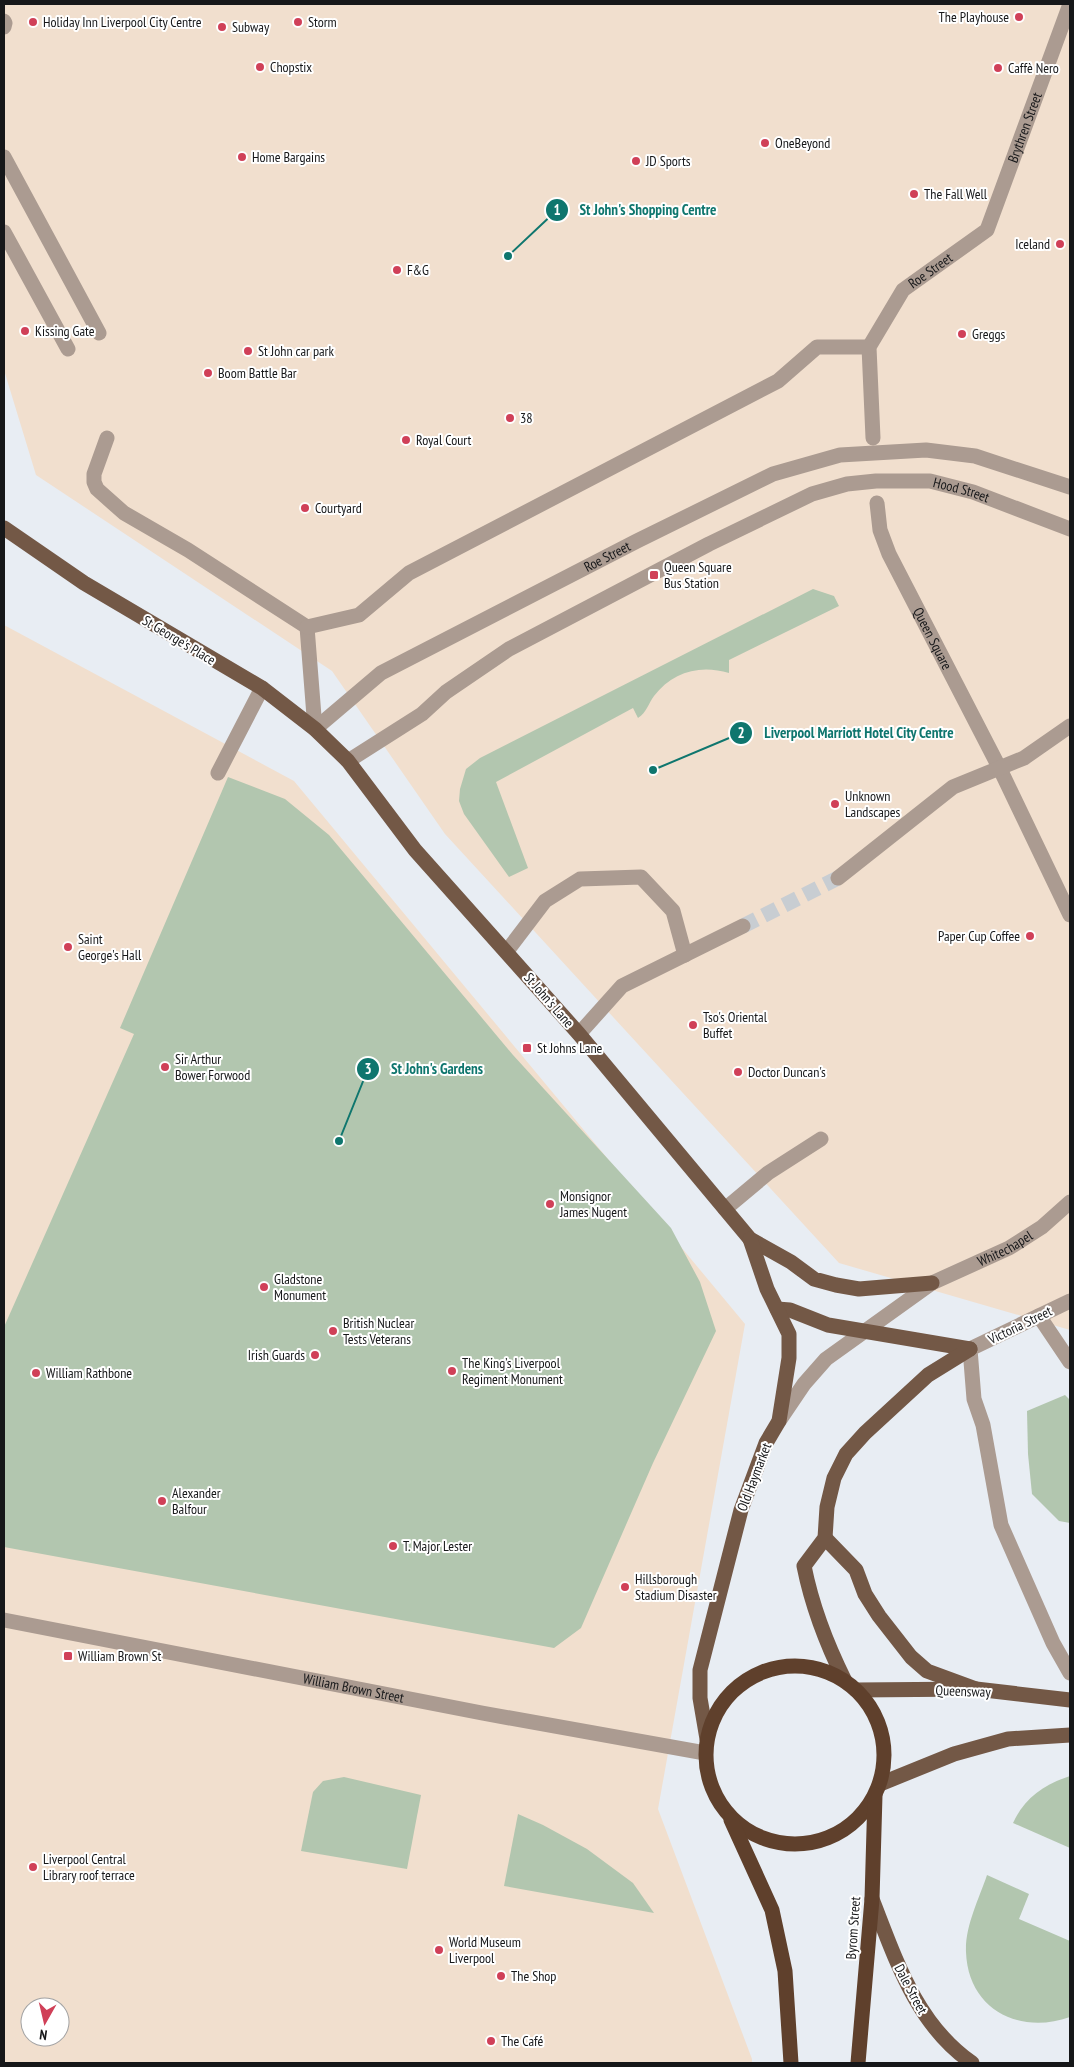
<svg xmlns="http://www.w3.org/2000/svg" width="1074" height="2067" font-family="'PT Sans Narrow',sans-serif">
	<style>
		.commercial { fill: #f1dfce; fill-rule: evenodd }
		.green { fill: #b2c6af }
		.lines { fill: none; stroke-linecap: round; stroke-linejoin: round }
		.minor-tunnel { stroke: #c8cdd2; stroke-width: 15; stroke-dasharray: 15 8; stroke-linecap: butt }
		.minor { stroke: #ab9b91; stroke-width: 15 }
		.major { stroke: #735846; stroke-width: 15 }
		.highway { stroke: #5f402c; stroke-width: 15 }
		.poi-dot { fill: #d04058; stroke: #fff; stroke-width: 2 }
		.labels { text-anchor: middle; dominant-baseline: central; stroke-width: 4; stroke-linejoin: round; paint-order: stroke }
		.poi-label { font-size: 14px; fill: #161719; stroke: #fff; text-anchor: start }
		.street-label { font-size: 14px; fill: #161719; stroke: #fff }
		.leader { fill: none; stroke: #0f766e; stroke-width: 2 }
		.callout-dot { fill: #0f766e; stroke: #fff; stroke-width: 2 }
		.mark-label { font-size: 15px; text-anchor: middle; font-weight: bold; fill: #fff }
		.callout-label { font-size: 15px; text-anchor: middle; font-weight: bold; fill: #0f766e; stroke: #fff; stroke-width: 4; stroke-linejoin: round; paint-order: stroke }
	</style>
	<rect width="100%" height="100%" fill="#e8edf3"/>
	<g class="commercial">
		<path d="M 4,4 L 1070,4 L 1070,1330 L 839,1263 L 445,834 L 332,671 L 36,475 L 4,370 Z"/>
		<path d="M 4,625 L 294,781 L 745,1324 L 658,1809 L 752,2059 L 752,2063 L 4,2063 ZM 30,2007 L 60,2007 L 60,2037 L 30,2037 Z"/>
	</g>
	<g class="green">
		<path d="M 813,589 L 834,596 L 839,606 L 729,660 L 729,673 C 700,664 672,672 654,696 C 648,704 647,712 638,718 L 633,708 L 496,782 L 528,868 L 509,877 L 464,814 L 459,801 L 460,789 L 466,769 L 480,758 Z"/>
		<path d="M 228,777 L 285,799 L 329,835 L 513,1055 L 671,1228 L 700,1282 L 716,1331 L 653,1463 L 581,1628 L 554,1648 L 4,1547 L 4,1327 L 134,1034 L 120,1028 Z"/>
		<path d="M 1065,1395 L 1070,1400 L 1070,1523 L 1059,1521 L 1032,1494 L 1028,1454 L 1027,1411 Z"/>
		<path d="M 1070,1776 L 1070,1848 L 1013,1823 C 1024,1798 1045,1784 1070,1776 Z"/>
		<path d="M 344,1777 L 421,1795 L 407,1869 L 301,1851 L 313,1792 L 323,1781 Z"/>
		<path d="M 518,1814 L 543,1825 L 587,1849 L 633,1883 L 654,1913 L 504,1886 Z"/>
		<path d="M 987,1875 L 1029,1894 L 1019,1919 L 1070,1941 L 1070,2017 C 1020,2035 968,2010 966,1952 C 965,1926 979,1899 987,1875 Z"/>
	</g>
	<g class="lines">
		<path class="minor-tunnel" d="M 743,926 L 838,878"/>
		<g class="minor">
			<path d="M 4,21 L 5,23 L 4,27"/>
			<path d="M 4,157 L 99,333"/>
			<path d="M 4,232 L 68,349"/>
			<path d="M 107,438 L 94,474 L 94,482 L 97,489 L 124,513 L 188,550 L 307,627 L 315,729"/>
			<path id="s1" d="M 873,438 L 869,347 L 903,290 L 987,230 L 1070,4"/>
			<path id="s2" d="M 877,503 L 880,530 L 889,554 L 1000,769 L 1070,915"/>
			<path d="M 307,627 L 359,615 L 409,573 L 778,381 L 817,347 L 869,347"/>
			<path id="s3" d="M 315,729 L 381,673 L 637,541 L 773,474 L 840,455 L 926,450 L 975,456 L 1070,487"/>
			<path id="s4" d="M 348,761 L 422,714 L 446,692 L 509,649 L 709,544 L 812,494 L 847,484 L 876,481 L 930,481 L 973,492 L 1070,529"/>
			<path d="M 218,773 L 262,688"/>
			<path d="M 838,878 L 953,787 L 1024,758 L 1070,726"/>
			<path d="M 507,951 L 545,901 L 580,879 L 641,877 L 673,911 L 685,955"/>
			<path d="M 579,1034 L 622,986 L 743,926"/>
			<path d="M 725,1209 L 768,1173 L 821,1139"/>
			<path d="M 1070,1301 L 970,1349 L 974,1399 L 983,1425 L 1001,1525 L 1053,1643 L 1070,1673"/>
			<path d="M 1039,1316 L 1070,1362"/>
			<path id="s5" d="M 779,1421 L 804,1384 L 826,1359 L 932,1283 L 1009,1248 L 1042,1227 L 1070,1202"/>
			<path id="s6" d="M 4,1620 L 482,1713 L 705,1753"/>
		</g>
		<g class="major">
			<path d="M 4,528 L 84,583 L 262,688 L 315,729 L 348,761 L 415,850 L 579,1034 L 750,1239 L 791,1262 L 814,1279 L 836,1285 L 859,1289 L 932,1283"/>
			<path d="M 777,1309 L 790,1310 L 828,1325 L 970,1349"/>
			<path d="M 825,1538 L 856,1570 L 865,1594 L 879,1616 L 911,1657 L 927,1671 L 976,1689"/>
			<path d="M 845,1681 C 827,1645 812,1606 804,1566 L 825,1538 L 827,1507 L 834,1478 L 846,1454 L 865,1433 L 928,1375 L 970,1349"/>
			<path d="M 856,1690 L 976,1689 L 1070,1700"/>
			<path d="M 707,1739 L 700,1698 L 700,1670 L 741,1510 L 766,1443 L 779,1421 L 789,1358 L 789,1334 L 767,1289 L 750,1239"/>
			<path d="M 880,1784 L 954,1754 L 1008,1739 L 1070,1735"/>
			<path d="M 872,1899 C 896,1960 916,2024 972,2063"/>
		</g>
		<g class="highway">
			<circle cx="795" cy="1755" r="89"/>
			<path d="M 731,1820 L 772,1910 L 785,1971 L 791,2063"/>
			<path d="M 858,2063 L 872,1899 L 875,1795"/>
		</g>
	</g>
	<g class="poi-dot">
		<circle cx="1019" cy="17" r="5"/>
		<circle cx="33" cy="22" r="5"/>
		<circle cx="298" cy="22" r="5"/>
		<circle cx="222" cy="27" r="5"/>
		<circle cx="260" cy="67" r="5"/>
		<circle cx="998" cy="68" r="5"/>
		<circle cx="765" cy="143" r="5"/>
		<circle cx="242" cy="157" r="5"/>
		<circle cx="636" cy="161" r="5"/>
		<circle cx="914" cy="194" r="5"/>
		<circle cx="1060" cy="244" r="5"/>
		<circle cx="397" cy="270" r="5"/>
		<circle cx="25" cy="331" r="5"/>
		<circle cx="962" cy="334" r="5"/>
		<circle cx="248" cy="351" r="5"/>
		<circle cx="208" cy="373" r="5"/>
		<circle cx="510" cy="418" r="5"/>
		<circle cx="406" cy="440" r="5"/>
		<circle cx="305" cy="508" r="5"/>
		<rect x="649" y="570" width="10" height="10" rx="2.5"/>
		<circle cx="835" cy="804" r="5"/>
		<circle cx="1030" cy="936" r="5"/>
		<circle cx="68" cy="947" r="5"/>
		<circle cx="693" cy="1025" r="5"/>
		<rect x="522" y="1043" width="10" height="10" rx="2.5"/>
		<circle cx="165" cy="1067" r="5"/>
		<circle cx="738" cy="1072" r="5"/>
		<circle cx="550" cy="1204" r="5"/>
		<circle cx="264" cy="1287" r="5"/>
		<circle cx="333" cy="1331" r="5"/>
		<circle cx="315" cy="1355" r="5"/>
		<circle cx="452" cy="1371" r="5"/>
		<circle cx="36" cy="1373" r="5"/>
		<circle cx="162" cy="1501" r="5"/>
		<circle cx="393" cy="1546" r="5"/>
		<circle cx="625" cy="1587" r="5"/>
		<rect x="63" y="1651" width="10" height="10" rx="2.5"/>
		<circle cx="33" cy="1867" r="5"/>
		<circle cx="439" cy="1950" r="5"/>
		<circle cx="501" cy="1976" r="5"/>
		<circle cx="491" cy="2041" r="5"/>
	</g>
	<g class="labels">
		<g class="poi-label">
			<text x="1009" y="17" text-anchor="end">The Playhouse</text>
			<text x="43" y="22">Holiday Inn Liverpool City Centre</text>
			<text x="308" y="22">Storm</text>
			<text x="232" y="27">Subway</text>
			<text x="270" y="67">Chopstix</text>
			<text x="1008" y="68">Caffè Nero</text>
			<text x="775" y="143">OneBeyond</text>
			<text x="252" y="157">Home Bargains</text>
			<text x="646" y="161">JD Sports</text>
			<text x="924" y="194">The Fall Well</text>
			<text x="1050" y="244" text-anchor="end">Iceland</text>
			<text x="407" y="270">F&amp;G</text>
			<text x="35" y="331">Kissing Gate</text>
			<text x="972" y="334">Greggs</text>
			<text x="258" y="351">St John car park</text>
			<text x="218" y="373">Boom Battle Bar</text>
			<text x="520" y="418">38</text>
			<text x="416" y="440">Royal Court</text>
			<text x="315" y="508">Courtyard</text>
			<text x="664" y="567">Queen Square<tspan x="664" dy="16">Bus Station</tspan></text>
			<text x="845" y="796">Unknown<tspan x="845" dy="16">Landscapes</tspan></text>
			<text x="1020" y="936" text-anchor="end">Paper Cup Coffee</text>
			<text x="78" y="939">Saint<tspan x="78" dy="16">George's Hall</tspan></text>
			<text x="703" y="1017">Tso's Oriental<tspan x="703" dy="16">Buffet</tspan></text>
			<text x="537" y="1048">St Johns Lane</text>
			<text x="175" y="1059">Sir Arthur<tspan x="175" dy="16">Bower Forwood</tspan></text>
			<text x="748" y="1072">Doctor Duncan's</text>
			<text x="560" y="1196">Monsignor<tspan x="560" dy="16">James Nugent</tspan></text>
			<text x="274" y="1279">Gladstone<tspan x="274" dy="16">Monument</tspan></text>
			<text x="343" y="1323">British Nuclear<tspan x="343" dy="16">Tests Veterans</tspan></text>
			<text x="305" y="1355" text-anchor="end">Irish Guards</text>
			<text x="462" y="1363">The King’s Liverpool<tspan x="462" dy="16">Regiment Monument</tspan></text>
			<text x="46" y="1373">William Rathbone</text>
			<text x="172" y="1493">Alexander<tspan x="172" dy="16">Balfour</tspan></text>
			<text x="403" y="1546">T. Major Lester</text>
			<text x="635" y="1579">Hillsborough<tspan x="635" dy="16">Stadium Disaster</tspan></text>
			<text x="78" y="1656">William Brown St</text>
			<text x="43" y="1859">Liverpool Central<tspan x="43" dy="16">Library roof terrace</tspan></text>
			<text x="449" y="1942">World Museum<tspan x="449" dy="16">Liverpool</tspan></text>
			<text x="511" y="1976">The Shop</text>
			<text x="501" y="2041">The Café</text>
		</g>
		<g class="street-label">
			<text stroke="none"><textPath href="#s1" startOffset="370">Brythren Street</textPath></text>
			<text stroke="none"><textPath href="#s1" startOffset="191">Roe Street</textPath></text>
			<text stroke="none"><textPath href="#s4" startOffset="689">Hood Street</textPath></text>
			<text stroke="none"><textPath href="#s3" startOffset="341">Roe Street</textPath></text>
			<text stroke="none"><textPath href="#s2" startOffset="148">Queen Square</textPath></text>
			<text transform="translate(179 640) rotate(31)">St George's Place</text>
			<text transform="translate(549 1000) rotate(49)">St John's Lane</text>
			<text stroke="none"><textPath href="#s5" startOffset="289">Whitechapel</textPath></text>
			<text transform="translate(1020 1325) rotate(-26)">Victoria Street</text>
			<text transform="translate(754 1477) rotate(-69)">Old Haymarket</text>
			<text stroke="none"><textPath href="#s6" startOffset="356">William Brown Street</textPath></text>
			<text transform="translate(963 1691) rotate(2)">Queensway</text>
			<text transform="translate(853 1928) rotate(-86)">Byrom Street</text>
			<text transform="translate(911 1989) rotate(62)">Dale Street</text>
		</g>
	</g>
	<path class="leader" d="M508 256L557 210M653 770L741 733M339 1141L368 1069"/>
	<g class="callout-dot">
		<circle cx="508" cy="256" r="5"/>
		<circle cx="653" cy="770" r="5"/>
		<circle cx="339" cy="1141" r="5"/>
		<circle cx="557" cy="210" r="12"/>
		<circle cx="741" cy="733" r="12"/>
		<circle cx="368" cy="1069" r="12"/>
	</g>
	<g class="mark-label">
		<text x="557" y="215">1</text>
		<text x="741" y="738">2</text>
		<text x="368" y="1074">3</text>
	</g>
	<g class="callout-label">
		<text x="648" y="215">St John's Shopping Centre</text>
		<text x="859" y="738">Liverpool Marriott Hotel City Centre</text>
		<text x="437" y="1074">St John's Gardens</text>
	</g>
	<rect width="1074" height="2067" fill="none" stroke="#161719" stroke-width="10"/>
	<g transform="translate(45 2022) rotate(188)"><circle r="24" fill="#ffffff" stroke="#a2a2a3"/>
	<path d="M0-4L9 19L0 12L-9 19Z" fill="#d04058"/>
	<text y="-8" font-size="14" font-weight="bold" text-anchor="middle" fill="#161719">N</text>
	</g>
</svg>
